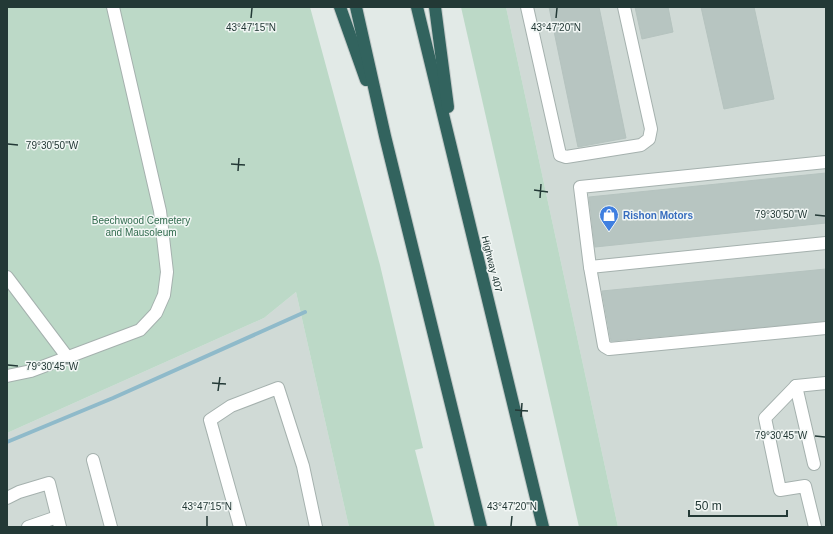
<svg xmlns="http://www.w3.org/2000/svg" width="833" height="534" font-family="Arial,sans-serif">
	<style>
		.built { fill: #d0dad6 }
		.green { fill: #bcd9c7 }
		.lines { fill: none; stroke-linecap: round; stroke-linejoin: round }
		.stream { stroke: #8fbaca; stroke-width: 4 }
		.building { fill: #b7c5c1; stroke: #b5c3bf }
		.minor-casing { stroke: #a5b1ae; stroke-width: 14 }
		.highway-casing { stroke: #c1c8c7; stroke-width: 14 }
		.minor { stroke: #fff; stroke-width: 12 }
		.highway { stroke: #32635e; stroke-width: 12 }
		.ticks { fill: none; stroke: #233936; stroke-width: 1.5 }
		.labels { text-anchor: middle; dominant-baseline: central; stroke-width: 3; stroke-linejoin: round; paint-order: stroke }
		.shop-label { font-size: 10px; font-weight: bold; fill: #366cbe; stroke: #f2f7f5; text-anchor: start }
		.park-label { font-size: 10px; fill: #326c4f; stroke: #f2f7f5 }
		.street-label { font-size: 10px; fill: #233936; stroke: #f2f7f5 }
		.ticks-label { font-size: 10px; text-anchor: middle; fill: #233936; stroke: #f2f7f5; stroke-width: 3; stroke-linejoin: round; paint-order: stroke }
	</style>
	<rect width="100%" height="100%" fill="#e2eae7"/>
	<g class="built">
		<path d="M 506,7 L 826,7 L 826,527 L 618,527 Z"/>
		<path d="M 296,292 L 349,527 L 7,527 L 7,433 L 264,318 Z"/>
	</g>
	<g class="green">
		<path d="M 7,7 L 310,7 L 380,265 L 423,448 L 415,450 L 435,527 L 349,527 L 296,292 L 264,318 L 7,433 Z"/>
		<path d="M 461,7 L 506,7 L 618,527 L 579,527 Z"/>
	</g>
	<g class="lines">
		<path class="stream" d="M 7,442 L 113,398 L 305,312"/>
	</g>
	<g class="building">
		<path d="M 549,7 L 599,7 L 626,138 L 578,147 Z"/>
		<path d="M 635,7 L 668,7 L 673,32 L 642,39 Z"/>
		<path d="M 701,7 L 754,7 L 774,99 L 724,109 Z"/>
		<path d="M 826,173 L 826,223 L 595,247 L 589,197 Z"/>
		<path d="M 826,269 L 826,321 L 611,341 L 602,291 Z"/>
	</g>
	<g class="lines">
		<defs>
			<g id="minor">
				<path d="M 527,7 L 559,150 L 560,155 L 566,157 L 641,145 L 649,139 L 651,129 L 624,7"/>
				<path d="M 826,162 L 580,187 L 590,267 L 604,346 L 609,349 L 826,328"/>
				<path d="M 590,267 L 826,243"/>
				<path d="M 7,277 L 68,358"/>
				<path d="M 7,376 L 31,371 L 140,330 L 156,313 L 164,295 L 167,272 L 160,211 L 113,7"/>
				<path d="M 796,386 L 765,418 L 780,490 L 805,486 L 815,527"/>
				<path d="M 796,386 L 814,464"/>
				<path d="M 796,386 L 826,383"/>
				<path d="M 93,460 L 111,527"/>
				<path d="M 7,498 L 19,492 L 49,483 L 60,527"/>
				<path d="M 28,527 L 57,517"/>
				<path d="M 240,527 L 210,420 L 231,406 L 278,388 L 303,466 L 316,527"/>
			</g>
			<g id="highway">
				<path d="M 340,7 L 366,80"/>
				<path d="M 356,7 L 385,136 L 481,527"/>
				<path d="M 417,7 L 543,527"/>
				<path d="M 435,7 L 448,107"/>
			</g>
		</defs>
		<use href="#minor" class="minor-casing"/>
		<use href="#highway" class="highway-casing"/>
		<use href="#minor" class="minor"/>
		<use href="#highway" class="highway"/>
	</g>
	<path class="ticks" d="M 251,18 L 252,8M 556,18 L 557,8M 8,144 L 18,145M 231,164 L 245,165M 238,171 L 239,158M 534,190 L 548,192M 540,198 L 541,184M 815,215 L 825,216M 8,365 L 18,366M 212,383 L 226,384M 218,391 L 220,377M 515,410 L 528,411M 521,417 L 522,403M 815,436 L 825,437M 207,526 L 207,516M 511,526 L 512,516"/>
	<defs>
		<symbol id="shop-pin" viewBox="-11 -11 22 30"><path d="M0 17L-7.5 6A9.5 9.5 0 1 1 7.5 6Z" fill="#3f7fe0" stroke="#f2f7f5"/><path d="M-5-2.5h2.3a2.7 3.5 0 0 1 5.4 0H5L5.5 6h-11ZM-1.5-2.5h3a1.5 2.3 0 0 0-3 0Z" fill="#fff"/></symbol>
	</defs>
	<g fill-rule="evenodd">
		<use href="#shop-pin" x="598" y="204" width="22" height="30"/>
	</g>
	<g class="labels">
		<g class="shop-label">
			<text x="623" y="215">Rishon Motors</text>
		</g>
		<g class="park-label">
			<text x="141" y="220">Beechwood Cemetery<tspan x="141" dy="12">and Mausoleum</tspan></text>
		</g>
		<g class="street-label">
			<text transform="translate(492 264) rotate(76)">Highway 407</text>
		</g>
	</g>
	<g class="ticks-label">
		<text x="251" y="31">43°47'15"N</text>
		<text x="556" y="31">43°47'20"N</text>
		<text x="52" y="149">79°30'50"W</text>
		<text x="781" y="218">79°30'50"W</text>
		<text x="52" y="370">79°30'45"W</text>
		<text x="781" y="439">79°30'45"W</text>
		<text x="207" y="510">43°47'15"N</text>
		<text x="512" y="510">43°47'20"N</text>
	</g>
	<rect width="833" height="534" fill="none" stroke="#233936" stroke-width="16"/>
	<path d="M689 510v6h98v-6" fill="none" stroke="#233936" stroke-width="2"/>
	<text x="695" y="510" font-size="12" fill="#233936" stroke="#f2f7f5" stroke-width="3" paint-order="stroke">50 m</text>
</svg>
